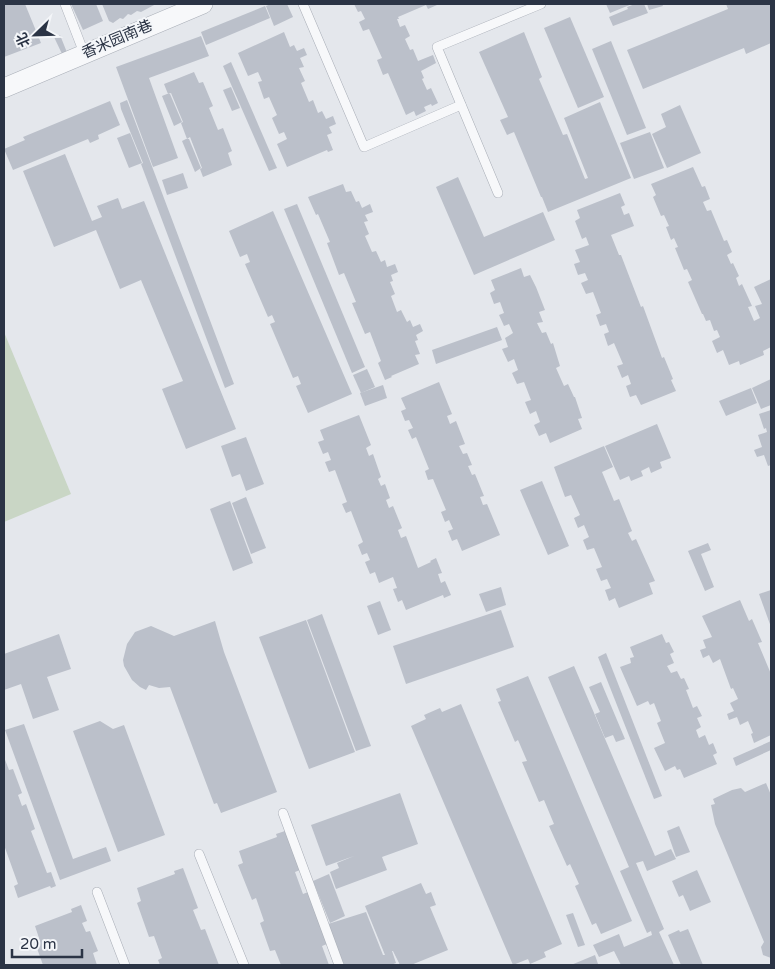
<svg xmlns="http://www.w3.org/2000/svg" width="775" height="969" font-family="'Varela Round','Noto Sans SC',sans-serif">
	<style>
		.green { fill: #c9d6c5 }
		.building { fill: #bbc0ca }
		.lines { fill: none; stroke-linecap: round; stroke-linejoin: round }
		.service-casing { stroke: #a9aeb7; stroke-width: 10 }
		.minor-casing { stroke: #a9aeb7; stroke-width: 20 }
		.service { stroke: #f7f8fa; stroke-width: 9 }
		.minor { stroke: #f7f8fa; stroke-width: 19 }
		.labels { text-anchor: middle; dominant-baseline: central; stroke-width: 4; stroke-linejoin: round; paint-order: stroke }
		.street-label { font-size: 15px; fill: #2b3445; stroke: #f4f6f9 }
	</style>
	<rect width="100%" height="100%" fill="#e4e7ec"/>
	<path class="green" d="M 4,332 L 71,494 L 4,522 L 4,331 Z"/>
	<g class="building">
		<path d="M 4,4 L 25,4 L 41,43 L 4,57 Z"/>
		<path d="M 71,4 L 96,4 L 103,21 L 83,30 Z"/>
		<path d="M 102,4 L 156,4 L 141,12 L 137,11 L 131,15 L 128,14 L 123,19 L 120,18 L 113,23 L 109,21 Z"/>
		<path d="M 271,4 L 287,4 L 293,17 L 274,26 L 266,6 Z"/>
		<path d="M 354,4 L 436,4 L 437,5 L 428,9 L 426,5 L 398,17 L 399,19 L 397,19 L 400,27 L 405,25 L 410,36 L 405,39 L 410,50 L 413,49 L 418,61 L 433,55 L 436,63 L 421,71 L 424,78 L 422,79 L 427,90 L 431,88 L 438,103 L 432,106 L 431,104 L 424,107 L 426,111 L 416,116 L 414,111 L 406,115 L 388,73 L 383,75 L 377,60 L 382,58 L 369,29 L 363,31 L 359,22 L 365,19 L 361,11 L 358,12 Z"/>
		<path d="M 606,4 L 632,4 L 610,13 Z"/>
		<path d="M 635,4 L 644,4 L 648,13 L 613,26 L 609,17 L 628,9 L 627,7 Z"/>
		<path d="M 647,4 L 662,4 L 663,6 L 649,10 Z"/>
		<path d="M 726,4 L 771,4 L 771,43 L 746,54 L 744,48 L 643,89 L 627,50 L 728,9 Z"/>
		<path d="M 265,6 L 270,18 L 206,45 L 201,32 Z"/>
		<path d="M 570,17 L 604,97 L 578,108 L 544,28 Z"/>
		<path d="M 284,32 L 290,47 L 294,45 L 297,51 L 304,48 L 307,55 L 300,58 L 304,67 L 299,68 L 305,81 L 301,83 L 309,102 L 313,100 L 318,113 L 322,111 L 326,119 L 333,116 L 336,124 L 329,127 L 332,133 L 327,135 L 333,150 L 328,152 L 327,150 L 287,167 L 277,144 L 287,139 L 284,132 L 279,134 L 272,118 L 277,115 L 269,97 L 264,99 L 258,82 L 262,81 L 258,72 L 248,76 L 238,53 Z"/>
		<path d="M 524,32 L 542,77 L 539,79 L 563,135 L 567,134 L 585,179 L 588,178 L 564,118 L 600,102 L 631,178 L 548,212 L 542,197 L 541,197 L 514,132 L 507,135 L 500,120 L 508,117 L 479,52 Z"/>
		<path d="M 60,35 L 68,55 L 63,56 L 54,37 Z"/>
		<path d="M 201,36 L 209,56 L 149,78 L 178,158 L 153,167 L 116,67 Z"/>
		<path d="M 611,41 L 646,128 L 627,135 L 592,49 Z"/>
		<path d="M 231,62 L 277,168 L 269,171 L 223,66 Z"/>
		<path d="M 194,72 L 199,83 L 203,82 L 213,106 L 209,108 L 218,130 L 223,128 L 232,151 L 228,153 L 232,165 L 203,177 L 200,169 L 202,168 L 190,137 L 187,139 L 181,123 L 183,122 L 171,93 L 168,94 L 164,84 Z"/>
		<path d="M 231,87 L 240,108 L 232,111 L 223,90 Z"/>
		<path d="M 167,94 L 170,94 L 182,122 L 174,126 L 162,96 Z"/>
		<path d="M 127,100 L 234,384 L 225,388 L 141,164 L 143,163 L 121,109 L 120,103 Z"/>
		<path d="M 110,101 L 120,125 L 98,135 L 99,139 L 90,143 L 88,139 L 13,170 L 4,149 L 25,140 L 23,137 Z"/>
		<path d="M 680,105 L 701,153 L 667,168 L 652,134 L 666,127 L 661,114 Z"/>
		<path d="M 650,132 L 664,168 L 634,179 L 620,143 Z"/>
		<path d="M 130,133 L 142,163 L 129,168 L 117,138 Z"/>
		<path d="M 186,139 L 189,139 L 201,168 L 195,172 L 182,141 Z"/>
		<path d="M 65,154 L 92,221 L 102,217 L 97,206 L 118,198 L 122,209 L 144,201 L 236,429 L 186,449 L 162,389 L 183,381 L 141,280 L 120,289 L 96,230 L 54,247 L 23,171 Z"/>
		<path d="M 693,167 L 702,187 L 705,186 L 710,199 L 703,202 L 707,211 L 711,210 L 724,241 L 727,240 L 732,252 L 727,255 L 731,264 L 733,263 L 739,276 L 736,278 L 739,286 L 742,284 L 752,306 L 748,307 L 754,321 L 760,318 L 755,306 L 762,304 L 754,287 L 771,279 L 771,347 L 763,351 L 764,355 L 740,365 L 739,361 L 729,365 L 723,350 L 717,353 L 712,341 L 720,337 L 717,330 L 714,331 L 710,320 L 706,321 L 703,314 L 702,314 L 688,282 L 692,280 L 687,269 L 684,270 L 675,248 L 678,247 L 674,238 L 671,240 L 666,227 L 669,226 L 664,215 L 661,216 L 653,197 L 656,195 L 651,184 Z"/>
		<path d="M 183,173 L 188,188 L 167,195 L 162,180 Z"/>
		<path d="M 458,177 L 484,237 L 543,212 L 555,240 L 474,275 L 436,187 Z"/>
		<path d="M 343,184 L 346,192 L 351,191 L 356,202 L 359,201 L 362,208 L 370,204 L 373,212 L 365,215 L 368,221 L 364,222 L 369,234 L 365,236 L 372,252 L 376,251 L 381,262 L 385,260 L 387,267 L 395,264 L 398,272 L 391,275 L 393,281 L 390,282 L 395,294 L 391,296 L 397,312 L 401,310 L 407,322 L 410,320 L 413,327 L 420,324 L 423,331 L 416,335 L 418,340 L 415,341 L 420,354 L 415,355 L 419,364 L 391,376 L 392,377 L 385,380 L 378,363 L 381,361 L 370,332 L 365,334 L 352,303 L 356,302 L 344,273 L 339,275 L 327,243 L 330,242 L 318,214 L 316,215 L 308,197 Z"/>
		<path d="M 620,193 L 625,205 L 621,207 L 624,215 L 629,213 L 634,226 L 611,235 L 619,255 L 621,255 L 641,307 L 643,306 L 662,358 L 664,357 L 673,379 L 671,380 L 676,391 L 641,405 L 636,395 L 630,397 L 626,386 L 631,384 L 628,375 L 622,378 L 617,366 L 623,364 L 614,343 L 608,346 L 604,334 L 609,332 L 606,324 L 600,326 L 596,315 L 601,313 L 593,292 L 586,294 L 581,283 L 588,280 L 585,273 L 578,275 L 574,264 L 580,262 L 575,250 L 589,245 L 586,237 L 582,239 L 575,221 L 580,218 L 577,210 Z"/>
		<path d="M 297,204 L 365,367 L 352,373 L 284,209 Z"/>
		<path d="M 273,211 L 352,394 L 308,413 L 296,386 L 301,384 L 298,376 L 293,378 L 270,324 L 275,322 L 272,315 L 268,317 L 245,264 L 250,262 L 247,254 L 240,257 L 229,231 Z"/>
		<path d="M 521,268 L 524,277 L 530,275 L 536,287 L 545,310 L 539,312 L 543,322 L 537,323 L 542,333 L 546,332 L 551,344 L 553,343 L 560,366 L 556,368 L 564,386 L 568,384 L 574,397 L 575,397 L 582,418 L 578,419 L 582,429 L 550,443 L 546,433 L 539,436 L 534,425 L 540,422 L 536,411 L 530,414 L 525,402 L 531,400 L 524,382 L 517,384 L 512,373 L 518,370 L 514,359 L 508,362 L 502,349 L 508,347 L 505,338 L 513,333 L 509,324 L 504,326 L 499,315 L 504,313 L 500,302 L 494,304 L 490,293 L 495,290 L 491,280 Z"/>
		<path d="M 497,327 L 502,340 L 436,364 L 432,350 Z"/>
		<path d="M 367,369 L 375,387 L 361,393 L 353,375 Z"/>
		<path d="M 771,379 L 771,405 L 761,409 L 752,388 Z"/>
		<path d="M 439,382 L 452,414 L 447,416 L 450,424 L 456,421 L 465,444 L 459,446 L 463,454 L 467,453 L 472,465 L 468,466 L 472,475 L 475,474 L 484,496 L 480,497 L 483,505 L 487,504 L 500,535 L 462,551 L 457,539 L 452,541 L 448,531 L 453,529 L 449,520 L 445,522 L 441,512 L 446,510 L 433,479 L 428,480 L 425,471 L 429,469 L 416,437 L 412,439 L 408,430 L 413,428 L 409,420 L 405,421 L 401,411 L 406,409 L 401,398 Z"/>
		<path d="M 383,385 L 387,398 L 365,406 L 360,393 Z"/>
		<path d="M 751,388 L 757,403 L 726,416 L 719,401 Z"/>
		<path d="M 771,410 L 771,465 L 768,466 L 764,455 L 757,457 L 754,450 L 762,447 L 758,435 L 767,432 L 766,428 L 764,429 L 759,414 Z"/>
		<path d="M 359,415 L 371,445 L 366,448 L 369,456 L 373,454 L 381,477 L 378,479 L 381,486 L 385,484 L 390,498 L 386,500 L 389,508 L 393,506 L 402,528 L 398,530 L 401,538 L 406,536 L 418,568 L 431,562 L 430,561 L 436,558 L 442,573 L 438,574 L 441,583 L 445,581 L 451,595 L 444,598 L 443,595 L 406,610 L 402,600 L 398,602 L 393,589 L 397,588 L 393,577 L 379,583 L 375,572 L 370,574 L 365,562 L 370,560 L 367,553 L 362,555 L 358,545 L 363,542 L 351,511 L 346,513 L 342,504 L 347,502 L 335,470 L 329,472 L 325,462 L 331,460 L 328,452 L 323,454 L 318,442 L 324,440 L 320,430 Z"/>
		<path d="M 657,424 L 671,458 L 660,462 L 662,468 L 651,473 L 649,467 L 641,471 L 643,476 L 631,481 L 629,476 L 620,480 L 605,446 Z"/>
		<path d="M 246,437 L 264,484 L 246,491 L 240,474 L 232,477 L 221,446 Z"/>
		<path d="M 604,446 L 613,467 L 602,472 L 614,501 L 619,499 L 632,531 L 628,533 L 632,541 L 636,539 L 655,581 L 649,583 L 653,594 L 619,608 L 615,598 L 609,601 L 605,590 L 611,588 L 607,579 L 601,581 L 596,569 L 602,567 L 594,548 L 587,550 L 583,540 L 589,537 L 584,525 L 578,528 L 574,518 L 580,515 L 571,495 L 565,497 L 554,467 Z"/>
		<path d="M 542,481 L 569,546 L 548,555 L 520,490 Z"/>
		<path d="M 246,497 L 266,548 L 251,554 L 232,503 Z"/>
		<path d="M 230,501 L 253,563 L 233,571 L 210,509 Z"/>
		<path d="M 708,543 L 711,550 L 701,554 L 714,587 L 705,591 L 688,551 Z"/>
		<path d="M 501,587 L 506,605 L 486,612 L 479,594 Z"/>
		<path d="M 771,590 L 771,627 L 759,594 Z"/>
		<path d="M 740,600 L 749,621 L 752,619 L 762,642 L 758,643 L 771,674 L 771,735 L 754,743 L 751,734 L 753,733 L 748,721 L 740,725 L 737,717 L 729,720 L 727,714 L 734,711 L 730,703 L 738,699 L 733,688 L 731,689 L 720,659 L 713,663 L 709,655 L 703,658 L 700,650 L 706,648 L 703,640 L 712,637 L 702,616 Z"/>
		<path d="M 380,601 L 391,630 L 378,635 L 367,606 Z"/>
		<path d="M 501,610 L 514,647 L 406,684 L 393,646 Z"/>
		<path d="M 322,614 L 371,746 L 356,751 L 307,620 Z"/>
		<path d="M 306,620 L 355,752 L 309,769 L 259,637 Z"/>
		<path d="M 215,621 L 224,652 L 277,792 L 221,813 L 217,803 L 214,804 L 170,687 L 159,688 L 149,685 L 146,690 L 140,687 L 132,680 L 124,666 L 123,660 L 127,644 L 135,632 L 151,626 L 174,636 Z"/>
		<path d="M 59,634 L 71,669 L 47,677 L 59,710 L 33,719 L 21,684 L 4,690 L 4,654 Z"/>
		<path d="M 662,634 L 666,643 L 669,642 L 674,652 L 670,654 L 674,663 L 667,666 L 671,673 L 677,671 L 681,679 L 684,678 L 689,689 L 686,690 L 693,708 L 697,706 L 702,716 L 697,718 L 701,727 L 696,730 L 699,738 L 705,735 L 709,745 L 713,743 L 717,753 L 713,755 L 717,764 L 684,778 L 680,769 L 677,770 L 675,766 L 665,771 L 654,748 L 665,743 L 657,723 L 661,721 L 654,703 L 650,705 L 648,701 L 637,706 L 620,667 L 631,663 L 630,658 L 634,657 L 630,647 Z"/>
		<path d="M 606,653 L 662,796 L 654,799 L 598,657 Z"/>
		<path d="M 574,666 L 655,856 L 671,849 L 676,859 L 647,871 L 643,861 L 636,863 L 664,929 L 659,932 L 674,965 L 621,965 L 614,951 L 599,957 L 593,945 L 619,934 L 624,947 L 652,935 L 651,931 L 647,933 L 620,871 L 629,867 L 548,677 Z"/>
		<path d="M 528,676 L 632,921 L 601,934 L 596,923 L 592,925 L 575,886 L 579,884 L 570,864 L 567,866 L 549,826 L 554,824 L 544,800 L 539,802 L 522,762 L 527,761 L 518,740 L 515,742 L 498,702 L 501,701 L 496,689 Z"/>
		<path d="M 601,682 L 625,739 L 616,742 L 613,735 L 605,738 L 595,714 L 600,712 L 589,687 Z"/>
		<path d="M 461,704 L 562,944 L 544,952 L 546,957 L 530,964 L 528,959 L 513,965 L 411,726 L 426,719 L 424,715 L 440,708 L 442,712 Z"/>
		<path d="M 100,721 L 113,729 L 124,725 L 165,835 L 118,852 L 73,731 Z"/>
		<path d="M 24,724 L 73,859 L 106,847 L 111,861 L 60,880 L 5,730 Z"/>
		<path d="M 771,741 L 771,750 L 736,766 L 733,758 Z"/>
		<path d="M 4,757 L 9,770 L 13,769 L 22,793 L 18,795 L 22,806 L 26,804 L 35,829 L 31,831 L 47,873 L 51,872 L 56,886 L 51,888 L 50,886 L 18,898 L 14,886 L 18,884 L 4,845 Z"/>
		<path d="M 766,783 L 771,795 L 771,958 L 763,955 L 761,947 L 764,942 L 715,824 L 711,805 L 715,804 L 713,799 L 732,790 L 741,788 L 745,792 Z"/>
		<path d="M 400,793 L 418,844 L 382,857 L 387,870 L 336,889 L 330,872 L 339,868 L 337,863 L 354,856 L 326,866 L 311,825 Z"/>
		<path d="M 679,826 L 690,852 L 676,857 L 667,831 Z"/>
		<path d="M 285,831 L 300,870 L 295,872 L 303,894 L 308,892 L 327,944 L 322,946 L 329,965 L 281,965 L 275,950 L 270,951 L 260,923 L 264,921 L 256,898 L 252,900 L 238,865 L 243,863 L 239,851 L 277,837 L 276,834 Z"/>
		<path d="M 183,868 L 198,908 L 193,910 L 201,930 L 205,929 L 219,965 L 160,965 L 158,960 L 162,958 L 154,936 L 149,937 L 137,903 L 141,901 L 137,888 L 175,874 L 174,871 Z"/>
		<path d="M 697,870 L 711,902 L 690,911 L 683,895 L 679,897 L 672,881 Z"/>
		<path d="M 329,874 L 345,916 L 330,923 L 313,881 Z"/>
		<path d="M 421,883 L 426,894 L 431,892 L 436,905 L 430,907 L 448,950 L 411,965 L 400,965 L 393,951 L 392,951 L 396,963 L 391,965 L 344,965 L 328,924 L 366,912 L 383,955 L 385,955 L 365,906 Z"/>
		<path d="M 81,905 L 87,921 L 82,923 L 86,932 L 90,931 L 98,951 L 93,953 L 97,965 L 43,965 L 34,940 L 39,938 L 35,926 L 72,912 L 71,909 Z"/>
		<path d="M 573,913 L 585,945 L 578,947 L 566,915 Z"/>
		<path d="M 688,929 L 703,965 L 681,965 L 668,935 L 679,930 L 680,932 Z"/>
		<path d="M 595,955 L 598,964 L 597,965 L 571,965 Z"/>
	</g>
	<g class="lines">
		<defs>
			<g id="service">
				<path d="M 65,4 L 84,53"/>
				<path d="M 303,4 L 364,147 L 461,105"/>
				<path d="M 498,193 L 437,47 L 541,4"/>
				<path d="M 283,813 L 339,965"/>
				<path d="M 199,854 L 244,965"/>
				<path d="M 97,892 L 125,965"/>
			</g>
			<path id="minor" d="M 4,88 L 203,4"/>
		</defs>
		<use href="#service" class="service-casing"/>
		<use href="#minor" class="minor-casing"/>
		<use href="#service" class="service"/>
		<use href="#minor" class="minor"/>
	</g>
	<g class="labels">
		<g class="street-label">
			<text transform="translate(117 39) rotate(-23)">香米园南巷</text>
		</g>
	</g>
	<rect width="775" height="969" fill="none" stroke="#2b3445" stroke-width="10"/>
	<g transform="translate(35 35) rotate(247)" stroke="#f4f6f9" stroke-width="4" paint-order="stroke">
	<path d="M0-4L9 19L0 12L-9 19Z" fill="#2b3445"/>
	<text y="-8" font-size="14" font-weight="bold" text-anchor="middle" fill="#2b3445">北</text>
	</g>
	<path d="M12 949v8h70v-8" fill="none" stroke="#2b3445" stroke-width="2.5"/>
	<text x="20" y="949" font-size="15" fill="#2b3445" stroke="#f4f6f9" stroke-width="4" paint-order="stroke">20 m</text>
</svg>
